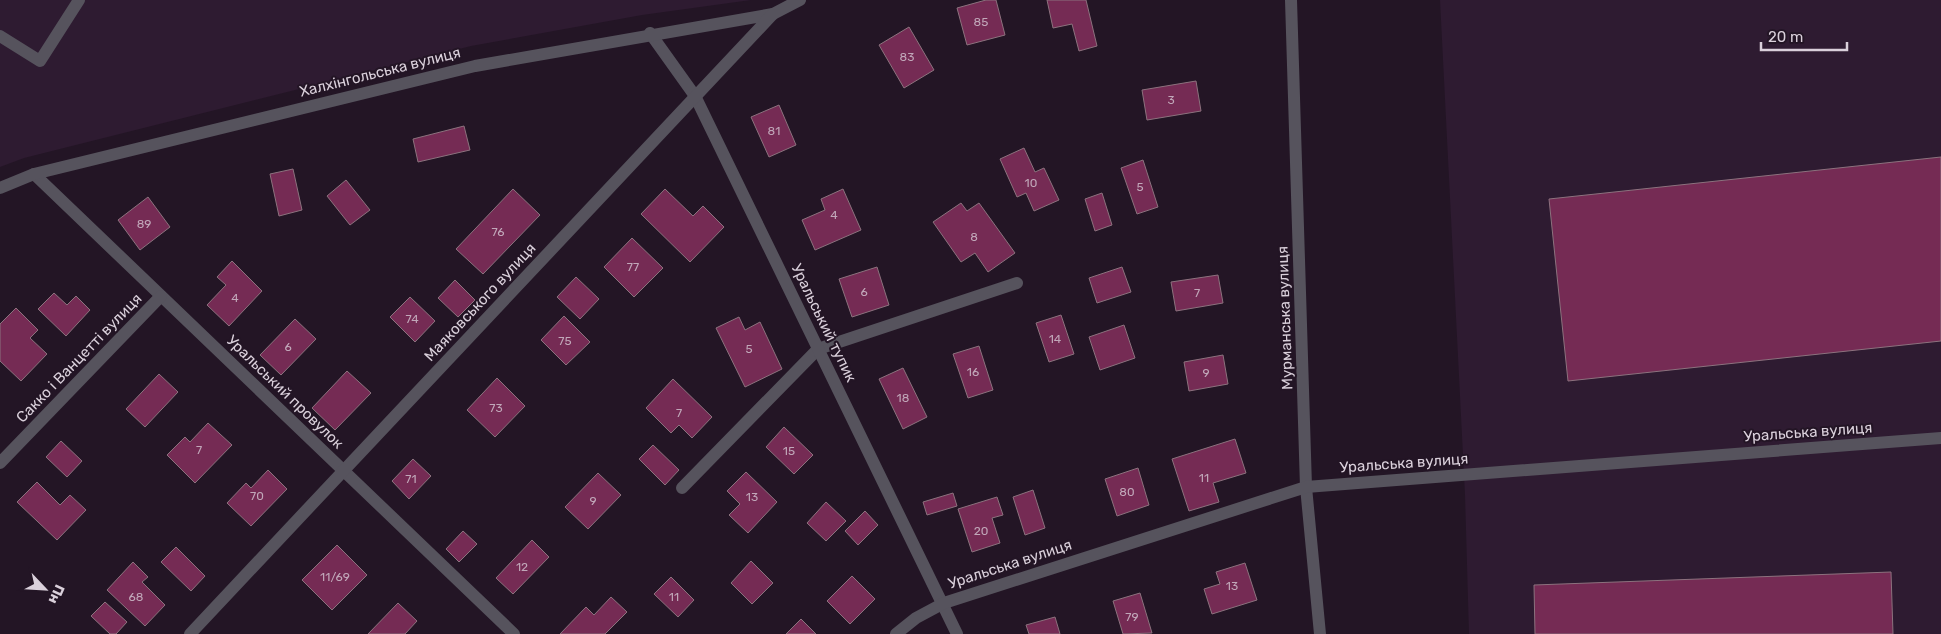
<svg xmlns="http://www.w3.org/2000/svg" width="1941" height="634" font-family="Rubik,sans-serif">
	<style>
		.built { fill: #2e1b31 }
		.building { fill: #752b54; stroke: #8c727e }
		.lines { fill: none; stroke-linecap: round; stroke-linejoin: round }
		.lane { stroke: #56535d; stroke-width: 12 }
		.street { stroke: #56535d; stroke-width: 12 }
		.labels { text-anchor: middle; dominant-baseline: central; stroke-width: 4; stroke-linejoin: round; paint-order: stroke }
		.number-label { font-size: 12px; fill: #c1a7b9 }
		.street-label { font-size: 15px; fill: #dad0db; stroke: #231525 }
	</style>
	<rect width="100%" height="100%" fill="#231525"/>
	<g class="built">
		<path d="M 0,0 L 751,0 L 642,15 L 471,46 L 24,158 L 0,167 Z"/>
		<path d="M 1440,0 L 1941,0 L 1941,634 L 1469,634 L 1465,495 Z"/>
	</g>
	<g class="building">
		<path d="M 986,0 L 996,0 L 1005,35 L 967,45 L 957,8 Z"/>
		<path d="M 1047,0 L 1086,0 L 1097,46 L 1079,51 L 1072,24 L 1053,28 Z"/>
		<path d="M 909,27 L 934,70 L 904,88 L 879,45 Z"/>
		<path d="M 1196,81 L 1201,111 L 1147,120 L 1142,90 Z"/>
		<path d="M 779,105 L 796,145 L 769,157 L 751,117 Z"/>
		<path d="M 464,126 L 470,150 L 418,162 L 413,139 Z"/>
		<path d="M 1024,148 L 1035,172 L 1044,168 L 1059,200 L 1034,211 L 1026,193 L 1017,197 L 1000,159 Z"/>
		<path d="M 1941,157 L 1941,341 L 1568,381 L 1549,199 Z"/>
		<path d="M 1143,160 L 1158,207 L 1137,214 L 1121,168 Z"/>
		<path d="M 293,169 L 302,210 L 279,216 L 270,174 Z"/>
		<path d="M 346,180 L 370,210 L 350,225 L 327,196 Z"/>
		<path d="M 513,189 L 540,215 L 483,274 L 456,249 Z"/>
		<path d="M 665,189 L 693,216 L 703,206 L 724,227 L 690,262 L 641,214 Z"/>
		<path d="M 843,189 L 861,230 L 815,250 L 802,220 L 825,210 L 821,199 Z"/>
		<path d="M 1102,193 L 1112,225 L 1095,231 L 1085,199 Z"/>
		<path d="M 148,197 L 170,227 L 140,250 L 118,220 Z"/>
		<path d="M 961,203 L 967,211 L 979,203 L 1015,253 L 988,272 L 975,253 L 961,262 L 933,222 Z"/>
		<path d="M 632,238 L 663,268 L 634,297 L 604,267 Z"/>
		<path d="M 232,261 L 262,291 L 229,326 L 207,305 L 226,285 L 217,277 Z"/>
		<path d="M 877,267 L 889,305 L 852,317 L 839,279 Z"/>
		<path d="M 1122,267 L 1131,292 L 1097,303 L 1089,278 Z"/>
		<path d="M 1218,275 L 1223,303 L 1176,311 L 1171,282 Z"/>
		<path d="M 576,277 L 599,299 L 580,319 L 557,297 Z"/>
		<path d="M 455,280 L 475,300 L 458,317 L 438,298 Z"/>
		<path d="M 54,293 L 67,305 L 76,296 L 90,310 L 66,336 L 38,309 Z"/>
		<path d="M 410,297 L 435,321 L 415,342 L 390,317 Z"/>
		<path d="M 16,308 L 38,330 L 30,338 L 47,354 L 21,381 L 0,361 L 0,324 Z"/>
		<path d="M 1061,315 L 1074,354 L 1049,362 L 1036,323 Z"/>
		<path d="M 564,316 L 590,342 L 566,365 L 541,340 Z"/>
		<path d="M 739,317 L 745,330 L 760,322 L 782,369 L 745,387 L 716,328 Z"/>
		<path d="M 295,319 L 316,339 L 281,375 L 260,355 Z"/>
		<path d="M 1124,325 L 1135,358 L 1100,370 L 1089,337 Z"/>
		<path d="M 979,346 L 993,390 L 968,398 L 953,354 Z"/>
		<path d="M 1223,355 L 1228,384 L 1189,391 L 1184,362 Z"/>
		<path d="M 903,368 L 927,417 L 903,429 L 879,379 Z"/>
		<path d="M 347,371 L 371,393 L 335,430 L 312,408 Z"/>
		<path d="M 159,374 L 178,392 L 145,427 L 126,409 Z"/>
		<path d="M 497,378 L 525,406 L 495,437 L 467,410 Z"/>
		<path d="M 673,379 L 712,417 L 692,438 L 679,425 L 671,433 L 646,408 Z"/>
		<path d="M 208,423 L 232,445 L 195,483 L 167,455 L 185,437 L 190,442 Z"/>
		<path d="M 784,427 L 813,455 L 794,474 L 766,447 Z"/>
		<path d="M 1235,439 L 1246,473 L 1213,483 L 1219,502 L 1189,511 L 1172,459 Z"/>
		<path d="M 61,441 L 82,461 L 67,477 L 46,457 Z"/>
		<path d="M 653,445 L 679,470 L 665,485 L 639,459 Z"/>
		<path d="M 413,459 L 431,476 L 409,499 L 392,481 Z"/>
		<path d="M 1138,468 L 1149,505 L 1117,516 L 1105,479 Z"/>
		<path d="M 268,470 L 287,489 L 251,526 L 227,503 L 246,483 L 251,488 Z"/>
		<path d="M 746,472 L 777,502 L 748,533 L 729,515 L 740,504 L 727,491 Z"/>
		<path d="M 598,473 L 621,495 L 588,529 L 565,507 Z"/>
		<path d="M 37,482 L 60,505 L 70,495 L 86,510 L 57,540 L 17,502 Z"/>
		<path d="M 1033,490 L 1045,528 L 1025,535 L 1013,497 Z"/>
		<path d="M 953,493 L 957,506 L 927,515 L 923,502 Z"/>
		<path d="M 997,497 L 1003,515 L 992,518 L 1000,543 L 972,552 L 958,509 Z"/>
		<path d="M 826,502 L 846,521 L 826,541 L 807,523 Z"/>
		<path d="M 865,511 L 878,525 L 858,545 L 845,531 Z"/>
		<path d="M 463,531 L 477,544 L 459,562 L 446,549 Z"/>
		<path d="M 532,540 L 549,557 L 513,594 L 496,578 Z"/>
		<path d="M 337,545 L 367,575 L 332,610 L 302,580 Z"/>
		<path d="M 176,547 L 205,576 L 191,591 L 161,562 Z"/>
		<path d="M 751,561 L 773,583 L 752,604 L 731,583 Z"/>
		<path d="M 133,562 L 148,577 L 142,582 L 165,605 L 145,626 L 107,590 Z"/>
		<path d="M 1245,563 L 1257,600 L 1212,614 L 1204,589 L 1220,584 L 1216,572 Z"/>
		<path d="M 1891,572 L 1893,634 L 1535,634 L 1534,585 Z"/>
		<path d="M 852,576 L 875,599 L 850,624 L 827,601 Z"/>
		<path d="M 671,577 L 694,600 L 678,617 L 654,594 Z"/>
		<path d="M 1140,593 L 1152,633 L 1123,634 L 1113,601 Z"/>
		<path d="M 611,597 L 627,612 L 605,634 L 560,634 L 586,607 L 594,615 Z"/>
		<path d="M 105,602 L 127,622 L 116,634 L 110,634 L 91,616 Z"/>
		<path d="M 398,603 L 417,621 L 405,634 L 368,634 Z"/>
		<path d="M 1055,617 L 1060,634 L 1029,634 L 1026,625 Z"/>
		<path d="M 801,619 L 816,634 L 786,634 Z"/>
	</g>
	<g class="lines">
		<g class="lane">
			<path d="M 0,36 L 40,61 L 79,0"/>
			<path d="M 682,488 L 818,349 L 1017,283"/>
		</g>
		<g class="street">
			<path d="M 1291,0 L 1306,487 L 1320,634"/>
			<path d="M 650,33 L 695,96 L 957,634"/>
			<path d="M 34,174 L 514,634"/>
			<path d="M 0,188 L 34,174 L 475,66 L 773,14"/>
			<path d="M 0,463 L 161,296"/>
			<path d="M 190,634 L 773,14 L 800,0"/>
			<path d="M 896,634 L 916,618 L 944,603 L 1306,487 L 1941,438"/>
		</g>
	</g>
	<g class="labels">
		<g class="number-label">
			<text x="981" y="22">85</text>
			<text x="907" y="57">83</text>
			<text x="1171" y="100">3</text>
			<text x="774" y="131">81</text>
			<text x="1031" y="183">10</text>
			<text x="1140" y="187">5</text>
			<text x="834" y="215">4</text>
			<text x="144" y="224">89</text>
			<text x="498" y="232">76</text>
			<text x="974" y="237">8</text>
			<text x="633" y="267">77</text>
			<text x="864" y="292">6</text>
			<text x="1197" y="293">7</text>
			<text x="235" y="298">4</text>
			<text x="412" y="319">74</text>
			<text x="1055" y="339">14</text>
			<text x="565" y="341">75</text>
			<text x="288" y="347">6</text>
			<text x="749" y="349">5</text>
			<text x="973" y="372">16</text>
			<text x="1206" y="373">9</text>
			<text x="903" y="398">18</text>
			<text x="496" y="408">73</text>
			<text x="679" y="413">7</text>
			<text x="199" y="450">7</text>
			<text x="789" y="451">15</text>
			<text x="1204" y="478">11</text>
			<text x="411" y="479">71</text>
			<text x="1127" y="492">80</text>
			<text x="257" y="496">70</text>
			<text x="752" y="497">13</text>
			<text x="593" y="501">9</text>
			<text x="981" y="531">20</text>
			<text x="522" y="567">12</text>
			<text x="335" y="577">11/69</text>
			<text x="1232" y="586">13</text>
			<text x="136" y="597">68</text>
			<text x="674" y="597">11</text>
			<text x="1132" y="617">79</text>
		</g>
		<g class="street-label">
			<text transform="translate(380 72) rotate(-14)">Халхінгольська вулиця</text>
			<text transform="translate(480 302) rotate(-47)">Маяковського вулиця</text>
			<text transform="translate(1285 318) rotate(-92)">Мурманська вулиця</text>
			<text transform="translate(824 323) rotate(64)">Уральський тупик</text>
			<text transform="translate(79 358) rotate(-46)">Сакко і Ванцетті вулиця</text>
			<text transform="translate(285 392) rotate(44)">Уральський провулок</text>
			<text transform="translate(1808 432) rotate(-4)">Уральська вулиця</text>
			<text transform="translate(1404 463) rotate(-4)">Уральська вулиця</text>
			<text transform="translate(1010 564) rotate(-18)">Уральська вулиця</text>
		</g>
	</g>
	<g transform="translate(45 589) rotate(115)" stroke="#231525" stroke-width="4" paint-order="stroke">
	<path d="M0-4L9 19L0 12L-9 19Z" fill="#dad0db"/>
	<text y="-8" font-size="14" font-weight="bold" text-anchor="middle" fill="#dad0db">Пн</text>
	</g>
	<path d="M1761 42v8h86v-8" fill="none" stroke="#dad0db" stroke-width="2.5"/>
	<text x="1768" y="42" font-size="15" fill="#dad0db" stroke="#231525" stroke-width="4" paint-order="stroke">20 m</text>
</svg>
